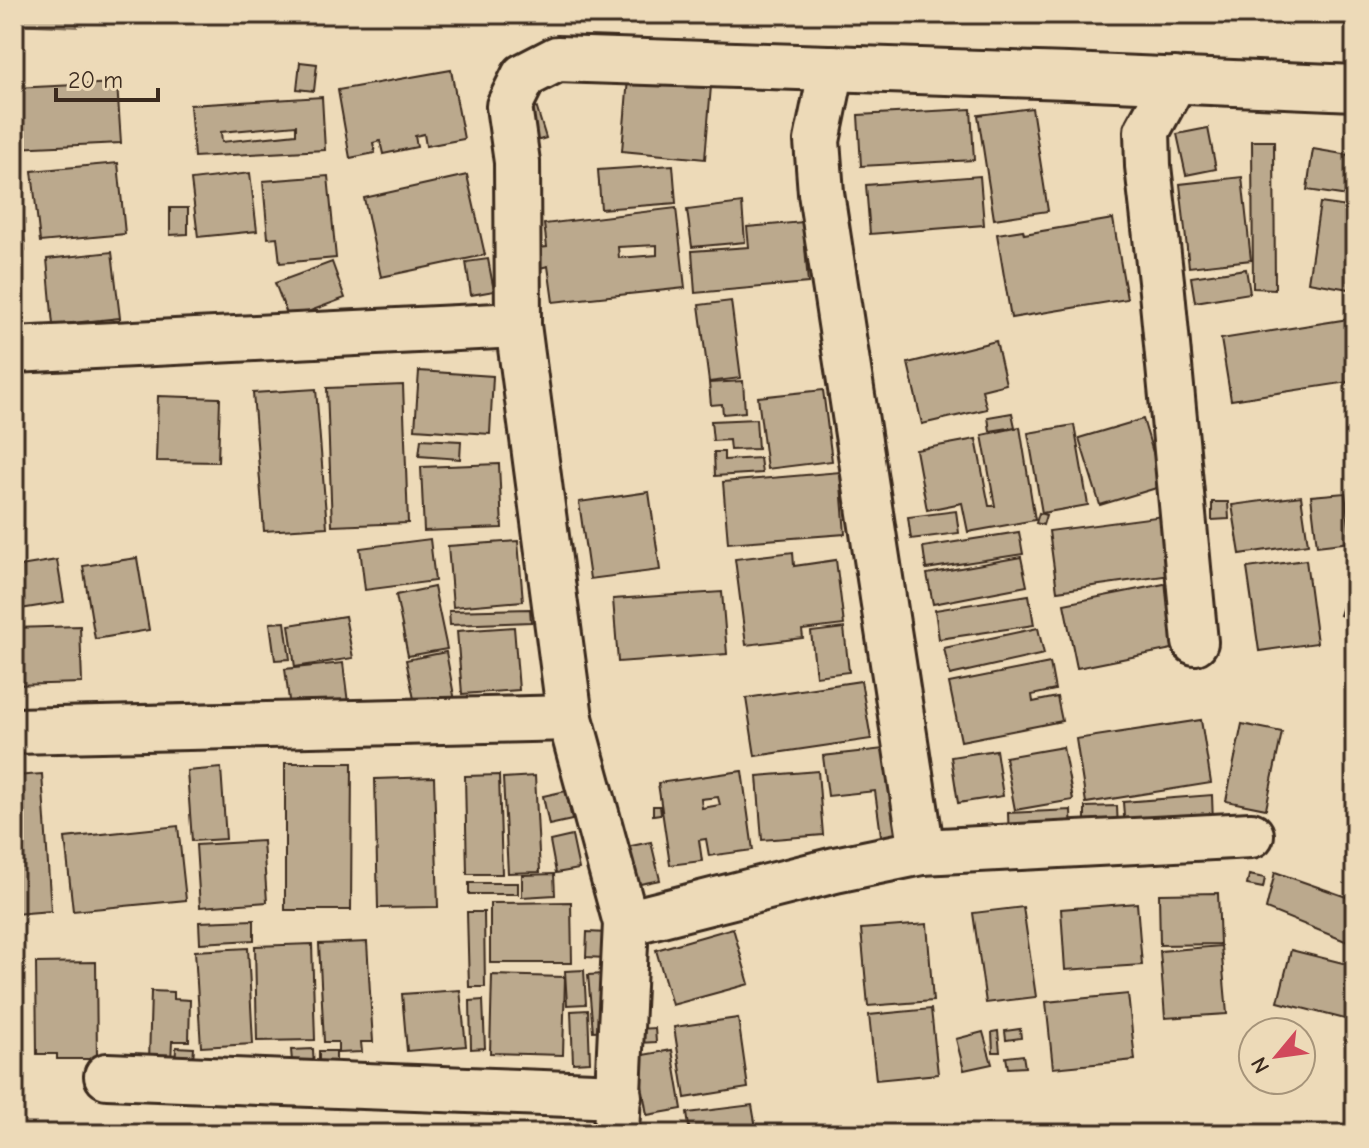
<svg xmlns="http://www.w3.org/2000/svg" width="1369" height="1148" font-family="'Comic Neue',sans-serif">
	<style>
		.green { fill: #d0be9f; stroke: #86745e; stroke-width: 2 }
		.building { fill: #bba98d; stroke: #3b2a1e; stroke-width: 2; fill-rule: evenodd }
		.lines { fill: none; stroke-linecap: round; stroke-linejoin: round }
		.minor-casing { stroke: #3b2a1e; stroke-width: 50 }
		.minor { stroke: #eddab8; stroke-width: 44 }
	</style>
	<rect width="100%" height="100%" fill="#eddab8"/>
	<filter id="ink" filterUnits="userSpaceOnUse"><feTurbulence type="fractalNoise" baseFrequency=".0125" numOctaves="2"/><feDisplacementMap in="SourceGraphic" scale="16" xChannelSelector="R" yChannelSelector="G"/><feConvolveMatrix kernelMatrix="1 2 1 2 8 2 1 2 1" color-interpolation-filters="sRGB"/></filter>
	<g filter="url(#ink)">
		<path class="green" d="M 14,14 L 76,14 L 77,27 L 14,24 Z"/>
		<g class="building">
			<path d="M 300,62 L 317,64 L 314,91 L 297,89 Z"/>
			<path d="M 451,70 L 464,139 L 426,146 L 424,134 L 415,136 L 417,147 L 383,154 L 380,141 L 373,143 L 375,153 L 350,158 L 338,90 Z"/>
			<path d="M 628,78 L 711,86 L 705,159 L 622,151 Z"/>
			<path d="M 117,83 L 121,143 L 14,148 L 14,88 Z"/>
			<path d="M 533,96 L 546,138 L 526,144 Z"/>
			<path d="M 322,97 L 325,150 L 194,157 L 190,105 ZM 296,125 L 296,134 L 222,142 L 221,132 Z"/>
			<path d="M 1032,108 L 1048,211 L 994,219 L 978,115 Z"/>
			<path d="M 971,109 L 974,160 L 861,166 L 858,115 Z"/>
			<path d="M 1208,128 L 1216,169 L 1186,175 L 1177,134 Z"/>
			<path d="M 1252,141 L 1274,141 L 1275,289 L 1253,288 Z"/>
			<path d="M 1313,149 L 1355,156 L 1355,197 L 1307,190 Z"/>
			<path d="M 118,163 L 125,234 L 40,242 L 32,171 Z"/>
			<path d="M 673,165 L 676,203 L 601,209 L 598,170 Z"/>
			<path d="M 14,168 L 19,168 L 25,250 L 14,251 Z"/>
			<path d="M 250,173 L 257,231 L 198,237 L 191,180 Z"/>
			<path d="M 467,175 L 485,255 L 381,277 L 364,198 Z"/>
			<path d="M 328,176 L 336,258 L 280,263 L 277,237 L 268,238 L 263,181 Z"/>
			<path d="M 980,176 L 984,225 L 870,234 L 866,185 Z"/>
			<path d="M 1242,177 L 1251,260 L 1189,267 L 1180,184 Z"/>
			<path d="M 742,203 L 745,242 L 692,247 L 687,210 Z"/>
			<path d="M 1320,203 L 1355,208 L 1355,290 L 1308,282 Z"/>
			<path d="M 170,208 L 188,208 L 188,234 L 170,235 Z"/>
			<path d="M 676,208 L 685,288 L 553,302 L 548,266 L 540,268 L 538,248 L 547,247 L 544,224 ZM 657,245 L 657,255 L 619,258 L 618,247 Z"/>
			<path d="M 1113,219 L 1127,299 L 1011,318 L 997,234 L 1023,230 L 1024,234 Z"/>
			<path d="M 803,222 L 808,283 L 695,293 L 692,251 L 749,247 L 747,227 Z"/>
			<path d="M 112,252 L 120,318 L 53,325 L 47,259 Z"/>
			<path d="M 488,259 L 494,291 L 471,295 L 466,262 Z"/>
			<path d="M 332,262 L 345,298 L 289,319 L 275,283 Z"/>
			<path d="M 1246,269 L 1250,293 L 1195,302 L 1191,277 Z"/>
			<path d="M 731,301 L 741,378 L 709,382 L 699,305 Z"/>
			<path d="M 1355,318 L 1355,381 L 1231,400 L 1221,339 Z"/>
			<path d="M 996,341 L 1006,384 L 982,390 L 987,409 L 922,424 L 908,363 Z"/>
			<path d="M 419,371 L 493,376 L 490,434 L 415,429 Z"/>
			<path d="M 743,381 L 745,412 L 723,414 L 722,404 L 711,405 L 709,383 Z"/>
			<path d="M 403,385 L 408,523 L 332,526 L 327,388 Z"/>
			<path d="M 316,389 L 327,527 L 264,531 L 253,393 Z"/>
			<path d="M 823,390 L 832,461 L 767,469 L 758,397 Z"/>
			<path d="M 158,396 L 220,398 L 218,462 L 156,461 Z"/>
			<path d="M 1012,413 L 1015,427 L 990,431 L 988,417 Z"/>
			<path d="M 756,419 L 758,449 L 730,450 L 729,440 L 713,441 L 711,421 Z"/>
			<path d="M 1143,419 L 1163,486 L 1100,505 L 1079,438 Z"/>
			<path d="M 1074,425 L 1088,505 L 1042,513 L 1028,433 Z"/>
			<path d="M 1020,427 L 1035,520 L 968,532 L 962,503 L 927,510 L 916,450 L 976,439 L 989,506 L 995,506 L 982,435 Z"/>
			<path d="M 421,439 L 461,441 L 460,459 L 419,456 Z"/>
			<path d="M 714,452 L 724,452 L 724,460 L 760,458 L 762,473 L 715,476 Z"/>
			<path d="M 499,464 L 502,528 L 424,531 L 421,467 Z"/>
			<path d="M 840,472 L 845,534 L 728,543 L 723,482 Z"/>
			<path d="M 649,492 L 660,570 L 590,579 L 579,502 Z"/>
			<path d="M 1345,493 L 1351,542 L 1317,546 L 1311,496 Z"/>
			<path d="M 1301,496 L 1308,544 L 1240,554 L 1232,505 Z"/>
			<path d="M 1212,502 L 1228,502 L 1229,519 L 1212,520 Z"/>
			<path d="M 956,511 L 959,533 L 911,539 L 908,517 Z"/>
			<path d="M 1039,513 L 1046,515 L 1043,525 L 1036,523 Z"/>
			<path d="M 1163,516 L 1171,575 L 1057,591 L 1049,531 Z"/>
			<path d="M 1019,532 L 1023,554 L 926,569 L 923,547 Z"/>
			<path d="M 430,539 L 435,581 L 365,590 L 360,548 Z"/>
			<path d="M 518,541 L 523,601 L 453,607 L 448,546 Z"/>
			<path d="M 793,552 L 794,566 L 836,560 L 844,625 L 802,630 L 803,638 L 746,645 L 735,559 Z"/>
			<path d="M 1021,557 L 1027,586 L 933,604 L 927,574 Z"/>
			<path d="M 137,558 L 149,630 L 95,639 L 83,566 Z"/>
			<path d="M 57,560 L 64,602 L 14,610 L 14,567 Z"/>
			<path d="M 1306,560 L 1317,643 L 1259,651 L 1247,568 Z"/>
			<path d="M 1355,572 L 1355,620 L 1340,615 Z"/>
			<path d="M 1169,583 L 1182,647 L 1077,668 L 1064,604 Z"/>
			<path d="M 434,587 L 447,649 L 408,656 L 396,595 Z"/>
			<path d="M 722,592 L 727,654 L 618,662 L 613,599 Z"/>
			<path d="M 1029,595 L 1034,625 L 939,639 L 935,610 Z"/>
			<path d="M 530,609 L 531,622 L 450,625 L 449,611 Z"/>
			<path d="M 345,616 L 353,658 L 295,667 L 289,625 Z"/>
			<path d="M 285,622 L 290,659 L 275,660 L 270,623 Z"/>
			<path d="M 80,626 L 82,683 L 14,685 L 14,628 Z"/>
			<path d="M 514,627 L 519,690 L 462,694 L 457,631 Z"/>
			<path d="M 844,628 L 849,672 L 816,676 L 811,632 Z"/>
			<path d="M 1038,628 L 1044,654 L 950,675 L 944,648 Z"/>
			<path d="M 446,652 L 455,701 L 416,709 L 406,660 Z"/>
			<path d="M 343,663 L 348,703 L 290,708 L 285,669 Z"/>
			<path d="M 1050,663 L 1055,690 L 1032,695 L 1033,702 L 1057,697 L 1062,721 L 961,741 L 949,683 Z"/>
			<path d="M 861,681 L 871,739 L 755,756 L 746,698 Z"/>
			<path d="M 1201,720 L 1211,783 L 1086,803 L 1076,739 Z"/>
			<path d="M 1242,724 L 1282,732 L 1266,809 L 1226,801 Z"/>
			<path d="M 1063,747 L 1073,800 L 1015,810 L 1005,757 Z"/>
			<path d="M 892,748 L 904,847 L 883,850 L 875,791 L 828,796 L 823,756 Z"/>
			<path d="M 996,750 L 1003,796 L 958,803 L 951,757 Z"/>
			<path d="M 285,763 L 352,763 L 351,910 L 285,910 Z"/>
			<path d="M 221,768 L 226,839 L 192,841 L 187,771 Z"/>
			<path d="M 742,771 L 753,850 L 709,856 L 706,839 L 699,840 L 702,861 L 670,865 L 658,783 ZM 718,797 L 720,805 L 702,808 L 701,799 Z"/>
			<path d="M 818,771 L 823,835 L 762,840 L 757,776 Z"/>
			<path d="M 42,774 L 51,911 L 14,914 L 14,776 Z"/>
			<path d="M 499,775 L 502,874 L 467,874 L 465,776 Z"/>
			<path d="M 535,776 L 540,872 L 508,873 L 503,778 Z"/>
			<path d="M 434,777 L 438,907 L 378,908 L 375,779 Z"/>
			<path d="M 566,791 L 572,820 L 549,825 L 543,796 Z"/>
			<path d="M 1212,795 L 1213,823 L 1125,830 L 1123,802 Z"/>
			<path d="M 653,806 L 660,806 L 661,814 L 653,815 Z"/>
			<path d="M 1117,806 L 1118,830 L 1085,831 L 1085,807 Z"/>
			<path d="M 1071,810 L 1072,838 L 1009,840 L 1008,813 Z"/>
			<path d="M 178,826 L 186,900 L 73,911 L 65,838 Z"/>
			<path d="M 572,836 L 579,869 L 556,873 L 550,841 Z"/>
			<path d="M 263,841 L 267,902 L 200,907 L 196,845 Z"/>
			<path d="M 651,842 L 660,880 L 635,885 L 626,847 Z"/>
			<path d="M 1275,872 L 1355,900 L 1355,945 L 1266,909 Z"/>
			<path d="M 554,874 L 555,895 L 522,897 L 522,875 Z"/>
			<path d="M 1249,875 L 1265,878 L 1263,888 L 1247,885 Z"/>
			<rect x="469" y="883" width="49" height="11"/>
			<path d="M 1218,893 L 1220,944 L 1160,945 L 1159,894 Z"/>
			<path d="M 571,902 L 572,963 L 490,963 L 490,903 Z"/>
			<path d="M 1137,903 L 1142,965 L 1065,970 L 1061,909 Z"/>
			<path d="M 1023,907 L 1036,997 L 986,1003 L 973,913 Z"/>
			<path d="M 467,912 L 484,912 L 485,987 L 469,987 Z"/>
			<path d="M 254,920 L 254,940 L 200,943 L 199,922 Z"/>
			<path d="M 927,924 L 933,1001 L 868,1006 L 861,929 Z"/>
			<path d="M 733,928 L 749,984 L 672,1005 L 656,950 Z"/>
			<path d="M 587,932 L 607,933 L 606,958 L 586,957 Z"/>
			<path d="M 367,942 L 373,1042 L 361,1042 L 362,1052 L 338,1053 L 338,1042 L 324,1042 L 319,944 Z"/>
			<path d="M 312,944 L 315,1040 L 257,1041 L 255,946 Z"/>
			<path d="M 1221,946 L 1227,1014 L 1165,1018 L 1160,951 Z"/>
			<path d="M 248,948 L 253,1044 L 201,1047 L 195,951 Z"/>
			<path d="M 1291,950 L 1355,966 L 1355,995 L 1349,1020 L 1278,1002 Z"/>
			<path d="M 96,962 L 97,1059 L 57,1059 L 57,1054 L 37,1054 L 36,963 Z"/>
			<path d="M 584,970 L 586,1004 L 567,1005 L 565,971 Z"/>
			<path d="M 605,974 L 610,1030 L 593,1031 L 588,975 Z"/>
			<path d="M 492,975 L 565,977 L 563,1055 L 490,1053 Z"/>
			<path d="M 460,990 L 466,1046 L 407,1051 L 402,994 Z"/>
			<path d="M 151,991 L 174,992 L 174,999 L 190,1000 L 189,1041 L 172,1041 L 171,1062 L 149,1062 Z"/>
			<path d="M 1128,994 L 1135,1060 L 1053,1068 L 1046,1002 Z"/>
			<path d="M 483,1000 L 485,1048 L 471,1049 L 470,1001 Z"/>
			<path d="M 931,1009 L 938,1074 L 876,1080 L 869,1015 Z"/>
			<path d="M 588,1010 L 590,1062 L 573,1063 L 571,1011 Z"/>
			<path d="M 738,1018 L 748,1088 L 685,1098 L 674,1027 Z"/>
			<path d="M 655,1028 L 656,1042 L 639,1043 L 638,1029 Z"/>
			<path d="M 1020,1029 L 1021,1038 L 1006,1040 L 1005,1031 Z"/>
			<path d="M 998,1031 L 1000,1052 L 993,1052 L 992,1032 Z"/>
			<path d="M 983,1032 L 992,1064 L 964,1070 L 956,1039 Z"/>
			<path d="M 176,1047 L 194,1048 L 192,1071 L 175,1070 Z"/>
			<path d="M 313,1049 L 314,1071 L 293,1072 L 291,1050 Z"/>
			<path d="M 672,1050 L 682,1109 L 647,1115 L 637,1056 Z"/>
			<path d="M 319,1051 L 336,1051 L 336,1068 L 319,1067 Z"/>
			<path d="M 1023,1055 L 1025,1067 L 1008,1068 L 1006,1057 Z"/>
			<path d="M 752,1105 L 757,1134 L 690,1134 L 687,1113 Z"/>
		</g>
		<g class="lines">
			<defs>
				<g id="minor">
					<path d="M 832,68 L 817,141 L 821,193 L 922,852"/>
					<path d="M 1175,80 L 1147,131 L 1148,166 L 1161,281 L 1195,642"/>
					<path d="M 14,350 L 518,325"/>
					<path d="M 14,731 L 570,718"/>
					<path d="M 626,923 L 835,870 L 922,852 L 1251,835"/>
					<path d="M 107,1076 L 619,1096"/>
					<path d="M 616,1134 L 626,923 L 570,718 L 518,325 L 517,162 L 509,106 L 524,76 L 557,59 L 1068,76 L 1355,88"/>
				</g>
			</defs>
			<use href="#minor" class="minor-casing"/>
			<use href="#minor" class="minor"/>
		</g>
	</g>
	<rect width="1369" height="1148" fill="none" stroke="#eddab8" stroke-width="48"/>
	<rect x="24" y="24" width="1321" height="1100" fill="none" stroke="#3b2a1e" stroke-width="3" filter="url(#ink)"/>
	<g transform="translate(1277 1056) rotate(241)"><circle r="38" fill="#eddab8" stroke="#a6947a" stroke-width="2"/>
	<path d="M0-6L14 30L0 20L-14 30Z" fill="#d1495b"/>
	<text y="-12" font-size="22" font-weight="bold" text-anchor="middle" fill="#3b2a1e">N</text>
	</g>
	<path d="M56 88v12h102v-12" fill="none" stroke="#3b2a1e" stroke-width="4"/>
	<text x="68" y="88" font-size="24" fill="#3b2a1e" stroke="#eddab8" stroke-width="6" paint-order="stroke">20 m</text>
</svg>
